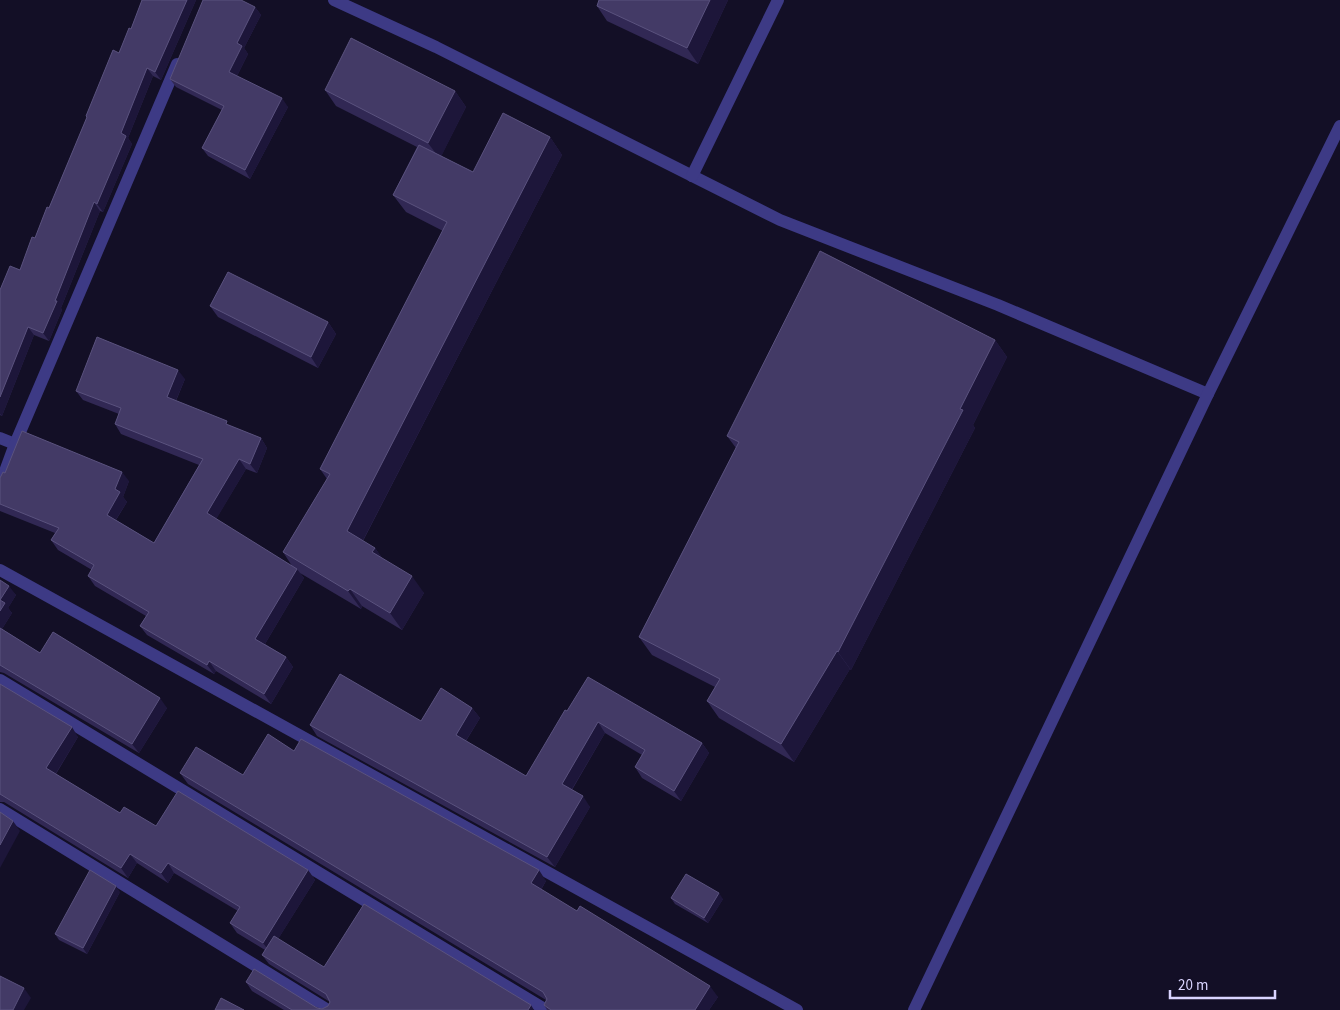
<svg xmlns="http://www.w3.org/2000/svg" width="1340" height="1010" font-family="'Source Sans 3',sans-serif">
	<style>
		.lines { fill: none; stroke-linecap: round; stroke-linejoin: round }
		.minor { stroke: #3d3a85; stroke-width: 12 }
		.tertiary { stroke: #3d3a85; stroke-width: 12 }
		.wall { fill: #312854 }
		.shaded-wall { fill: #1d163a }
		.building { fill: #433a66; stroke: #5a527e }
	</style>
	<rect width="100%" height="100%" fill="#130f26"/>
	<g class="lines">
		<g class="minor">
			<path d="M 334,0 L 436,47 L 780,220 L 998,305 L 1208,394"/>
			<path d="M 692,176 L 778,0"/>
			<path d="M 0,438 L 15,444"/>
			<path d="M 0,485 L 15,444 L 177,64"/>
			<path d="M 0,570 L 797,1010"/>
			<path d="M 0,680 L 546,1010"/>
			<path d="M 0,809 L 328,1010"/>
		</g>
		<path class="tertiary" d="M 914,1010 L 1208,394 L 1340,126"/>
	</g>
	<g class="wall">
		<path d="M 142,0 L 196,0 L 161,80 L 153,76 L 128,138 L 132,144 L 103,212 L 100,211 L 61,308 L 62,310 L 49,341 L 34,335 L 2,416 L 0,415 L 0,290 L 20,270 L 49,208 L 87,118 L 86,116 L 131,29 Z"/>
		<path d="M 599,0 L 728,0 L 698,64 L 607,21 L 597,6 Z"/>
		<path d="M 255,7 L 261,15 L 244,48 L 248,54 L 237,76 L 288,107 L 250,179 L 208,156 L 202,148 L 222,110 L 176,87 L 170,79 Z"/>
		<path d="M 325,90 L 455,91 L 466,107 L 441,156 L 473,172 L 550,137 L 562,155 L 363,541 L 375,548 L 382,558 L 424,593 L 402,630 L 362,606 L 361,609 L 300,573 L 304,578 L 265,644 L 286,657 L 293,667 L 271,704 L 216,671 L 214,674 L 147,635 L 140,626 L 146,616 L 95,586 L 88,576 L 92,570 L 58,550 L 51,540 L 55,533 L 0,511 L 0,478 L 5,473 L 129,481 L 123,497 L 127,502 L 116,520 L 154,543 L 199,465 L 121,434 L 115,424 L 119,414 L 83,400 L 76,391 L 185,379 L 176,401 L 230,426 L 261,438 L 267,448 L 257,473 L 246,469 L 216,519 L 292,566 L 283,552 L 327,479 L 320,469 L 443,231 L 406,212 L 393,195 L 417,147 L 336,106 Z"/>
		<path d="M 210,306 L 328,322 L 336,334 L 318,368 L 218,317 Z"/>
		<path d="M 995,340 L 1007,357 L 973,425 L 975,428 L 851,670 L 850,669 L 794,762 L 719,718 L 707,701 L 715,687 L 652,655 L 639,637 L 736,448 L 727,436 Z"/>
		<path d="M 0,580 L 16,595 L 8,608 L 12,613 L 2,629 L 40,653 L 167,708 L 139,753 L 4,673 L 0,672 Z"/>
		<path d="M 0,684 L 78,737 L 56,774 L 120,813 L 156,826 L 308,870 L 315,880 L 278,939 L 324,967 L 534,1010 L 284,1010 L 252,991 L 246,982 L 322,1009 L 328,1006 L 330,1002 L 269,964 L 262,955 L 265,950 L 237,933 L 230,923 L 238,911 L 174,873 L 168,883 L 137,863 L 128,878 L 4,802 L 0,802 Z"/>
		<path d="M 472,708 L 480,718 L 466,741 L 526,776 L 567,711 L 702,743 L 709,753 L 681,801 L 642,778 L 635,767 L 642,755 L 605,733 L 572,790 L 590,807 L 555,867 L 317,736 L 310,725 L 421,721 Z"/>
		<path d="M 294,751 L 546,881 L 541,890 L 718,997 L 709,1010 L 547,1010 L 544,1005 L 546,1000 L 188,784 L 180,773 L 243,775 Z"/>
		<path d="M 120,892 L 87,954 L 59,940 L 55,934 Z"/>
		<path d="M 671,898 L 723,899 L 708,923 L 675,904 Z"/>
	</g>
	<g class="shaded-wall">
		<path d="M 187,0 L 196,0 L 161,80 L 155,72 Z"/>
		<path d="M 710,0 L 728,0 L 698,64 L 687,48 Z"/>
		<path d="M 255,7 L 261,15 L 244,48 L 248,54 L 235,80 L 229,72 L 237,43 Z"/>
		<path d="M 147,68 L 153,76 L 128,138 L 132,144 L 103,212 L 97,204 L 121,133 Z"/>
		<path d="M 455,91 L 466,107 L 440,159 L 428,143 Z"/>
		<path d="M 282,98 L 288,107 L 250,179 L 245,170 Z"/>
		<path d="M 550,137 L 562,155 L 359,548 L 347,531 Z"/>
		<path d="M 94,202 L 100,211 L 61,308 L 62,310 L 49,341 L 43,333 L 55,301 Z"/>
		<path d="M 328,322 L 336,334 L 318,368 L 311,357 Z"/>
		<path d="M 28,327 L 34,335 L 2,416 L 0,414 L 0,397 Z"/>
		<path d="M 995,340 L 1007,357 L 973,425 L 975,428 L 851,670 L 838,652 Z"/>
		<path d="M 178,370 L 185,379 L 173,407 L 167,397 Z"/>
		<path d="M 261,438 L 267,448 L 257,473 L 250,464 Z"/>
		<path d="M 239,459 L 246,469 L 214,523 L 207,513 Z"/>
		<path d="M 122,472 L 129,481 L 123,497 L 127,502 L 113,524 L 107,515 L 115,489 Z"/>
		<path d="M 375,548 L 387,565 L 372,552 Z"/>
		<path d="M 297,569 L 304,578 L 262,649 L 255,639 Z"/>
		<path d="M 412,576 L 424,593 L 402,630 L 390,613 Z"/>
		<path d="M 9,586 L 16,595 L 8,608 L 12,613 L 0,632 L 0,600 Z"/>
		<path d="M 350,589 L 362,606 L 361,609 L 348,591 Z"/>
		<path d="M 837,651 L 850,669 L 794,762 L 781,744 Z"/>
		<path d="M 286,657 L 293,667 L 271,704 L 264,694 Z"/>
		<path d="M 209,661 L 216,671 L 214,674 L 207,665 Z"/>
		<path d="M 160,698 L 167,708 L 139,753 L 132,744 Z"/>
		<path d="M 472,708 L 480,718 L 463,745 L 456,735 Z"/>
		<path d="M 598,722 L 605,733 L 569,794 L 562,784 Z"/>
		<path d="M 72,727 L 78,737 L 53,778 L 46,768 Z"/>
		<path d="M 702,743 L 709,753 L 681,801 L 674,791 Z"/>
		<path d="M 583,796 L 590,807 L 555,867 L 547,857 Z"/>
		<path d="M 13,821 L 20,831 L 0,868 L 0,845 Z"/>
		<path d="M 130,854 L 137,863 L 128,878 L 121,868 Z"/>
		<path d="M 168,863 L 174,873 L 168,883 L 161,873 Z"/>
		<path d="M 308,870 L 315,880 L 270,952 L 263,943 Z"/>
		<path d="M 539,870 L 546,881 L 538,894 L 531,883 Z"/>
		<path d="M 116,886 L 120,892 L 87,954 L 83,948 Z"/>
		<path d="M 719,893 L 723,899 L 708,923 L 704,918 Z"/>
		<path d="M 710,986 L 718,997 L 709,1010 L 695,1010 Z"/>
		<path d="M 24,988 L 31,998 L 24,1010 L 13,1010 Z"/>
		<path d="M 531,1005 L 534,1010 L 528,1010 Z"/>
	</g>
	<g class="building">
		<path d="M 142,0 L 187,0 L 155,72 L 147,68 L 121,133 L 126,136 L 97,204 L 94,202 L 55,301 L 57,301 L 43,333 L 28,327 L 0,397 L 0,290 L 10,266 L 20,270 L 32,237 L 35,238 L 47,207 L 49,208 L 87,117 L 86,116 L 113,50 L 119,53 L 129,28 L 131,29 Z"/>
		<path d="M 203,0 L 241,0 L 255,7 L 237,43 L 242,46 L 229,72 L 282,98 L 245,170 L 202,148 L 224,106 L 170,79 Z"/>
		<path d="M 599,0 L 710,0 L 687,48 L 597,6 Z"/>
		<path d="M 351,38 L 455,91 L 428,143 L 325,90 Z"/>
		<path d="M 503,113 L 550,137 L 347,531 L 375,548 L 372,552 L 412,576 L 390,613 L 350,589 L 348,591 L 283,552 L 330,474 L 320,469 L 447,222 L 393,195 L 419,145 L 473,172 Z"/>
		<path d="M 820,251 L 995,340 L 960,409 L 963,410 L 838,652 L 837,651 L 781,744 L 707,701 L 720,679 L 639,637 L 739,442 L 727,436 Z"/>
		<path d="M 228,272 L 328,322 L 311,357 L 210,306 Z"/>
		<path d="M 97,337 L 178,370 L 167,397 L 227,421 L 226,424 L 261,438 L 250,464 L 239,459 L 207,513 L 297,569 L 255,639 L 286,657 L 264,694 L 209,661 L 207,665 L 140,626 L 149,612 L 88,576 L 94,565 L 51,540 L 59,528 L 0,504 L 0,478 L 3,472 L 5,473 L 22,431 L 122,472 L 115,489 L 120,492 L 107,515 L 154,543 L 203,459 L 115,424 L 121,408 L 76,391 Z"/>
		<path d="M 0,580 L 9,586 L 0,600 L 5,603 L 0,611 Z"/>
		<path d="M 0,628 L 40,653 L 53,632 L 160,698 L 132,744 L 0,665 Z"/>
		<path d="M 340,674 L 421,721 L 441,688 L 472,708 L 456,735 L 526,776 L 565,710 L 567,711 L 588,677 L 702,743 L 674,791 L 635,767 L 645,750 L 598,722 L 562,784 L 583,796 L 547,857 L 310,725 Z"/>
		<path d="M 0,684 L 72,727 L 46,768 L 120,813 L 124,807 L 156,826 L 178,791 L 308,870 L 263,943 L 230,923 L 240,907 L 168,863 L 161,873 L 130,854 L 121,868 L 0,794 Z"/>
		<path d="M 268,734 L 294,751 L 301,739 L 539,870 L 531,883 L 577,911 L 580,906 L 710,986 L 695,1010 L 551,1010 L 544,1005 L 547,999 L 543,992 L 180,773 L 196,747 L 243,775 Z"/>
		<path d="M 0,812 L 13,821 L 0,845 Z"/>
		<path d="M 90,870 L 116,886 L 83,948 L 55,934 Z"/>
		<path d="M 686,874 L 719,893 L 704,918 L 671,898 Z"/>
		<path d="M 364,904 L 531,1005 L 528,1010 L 292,1010 L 246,982 L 254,969 L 317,1008 L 322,1009 L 328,1006 L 330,1002 L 326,994 L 262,955 L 274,936 L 324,967 Z"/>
		<path d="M 0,976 L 24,988 L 13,1010 L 0,1010 Z"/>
		<path d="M 221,998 L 244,1010 L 215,1010 Z"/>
	</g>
	<path d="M1170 990v8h105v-8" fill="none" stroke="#d9d4ff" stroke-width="2.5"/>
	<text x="1178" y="990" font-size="15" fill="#d9d4ff" stroke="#130f26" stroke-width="4" paint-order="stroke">20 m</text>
</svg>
